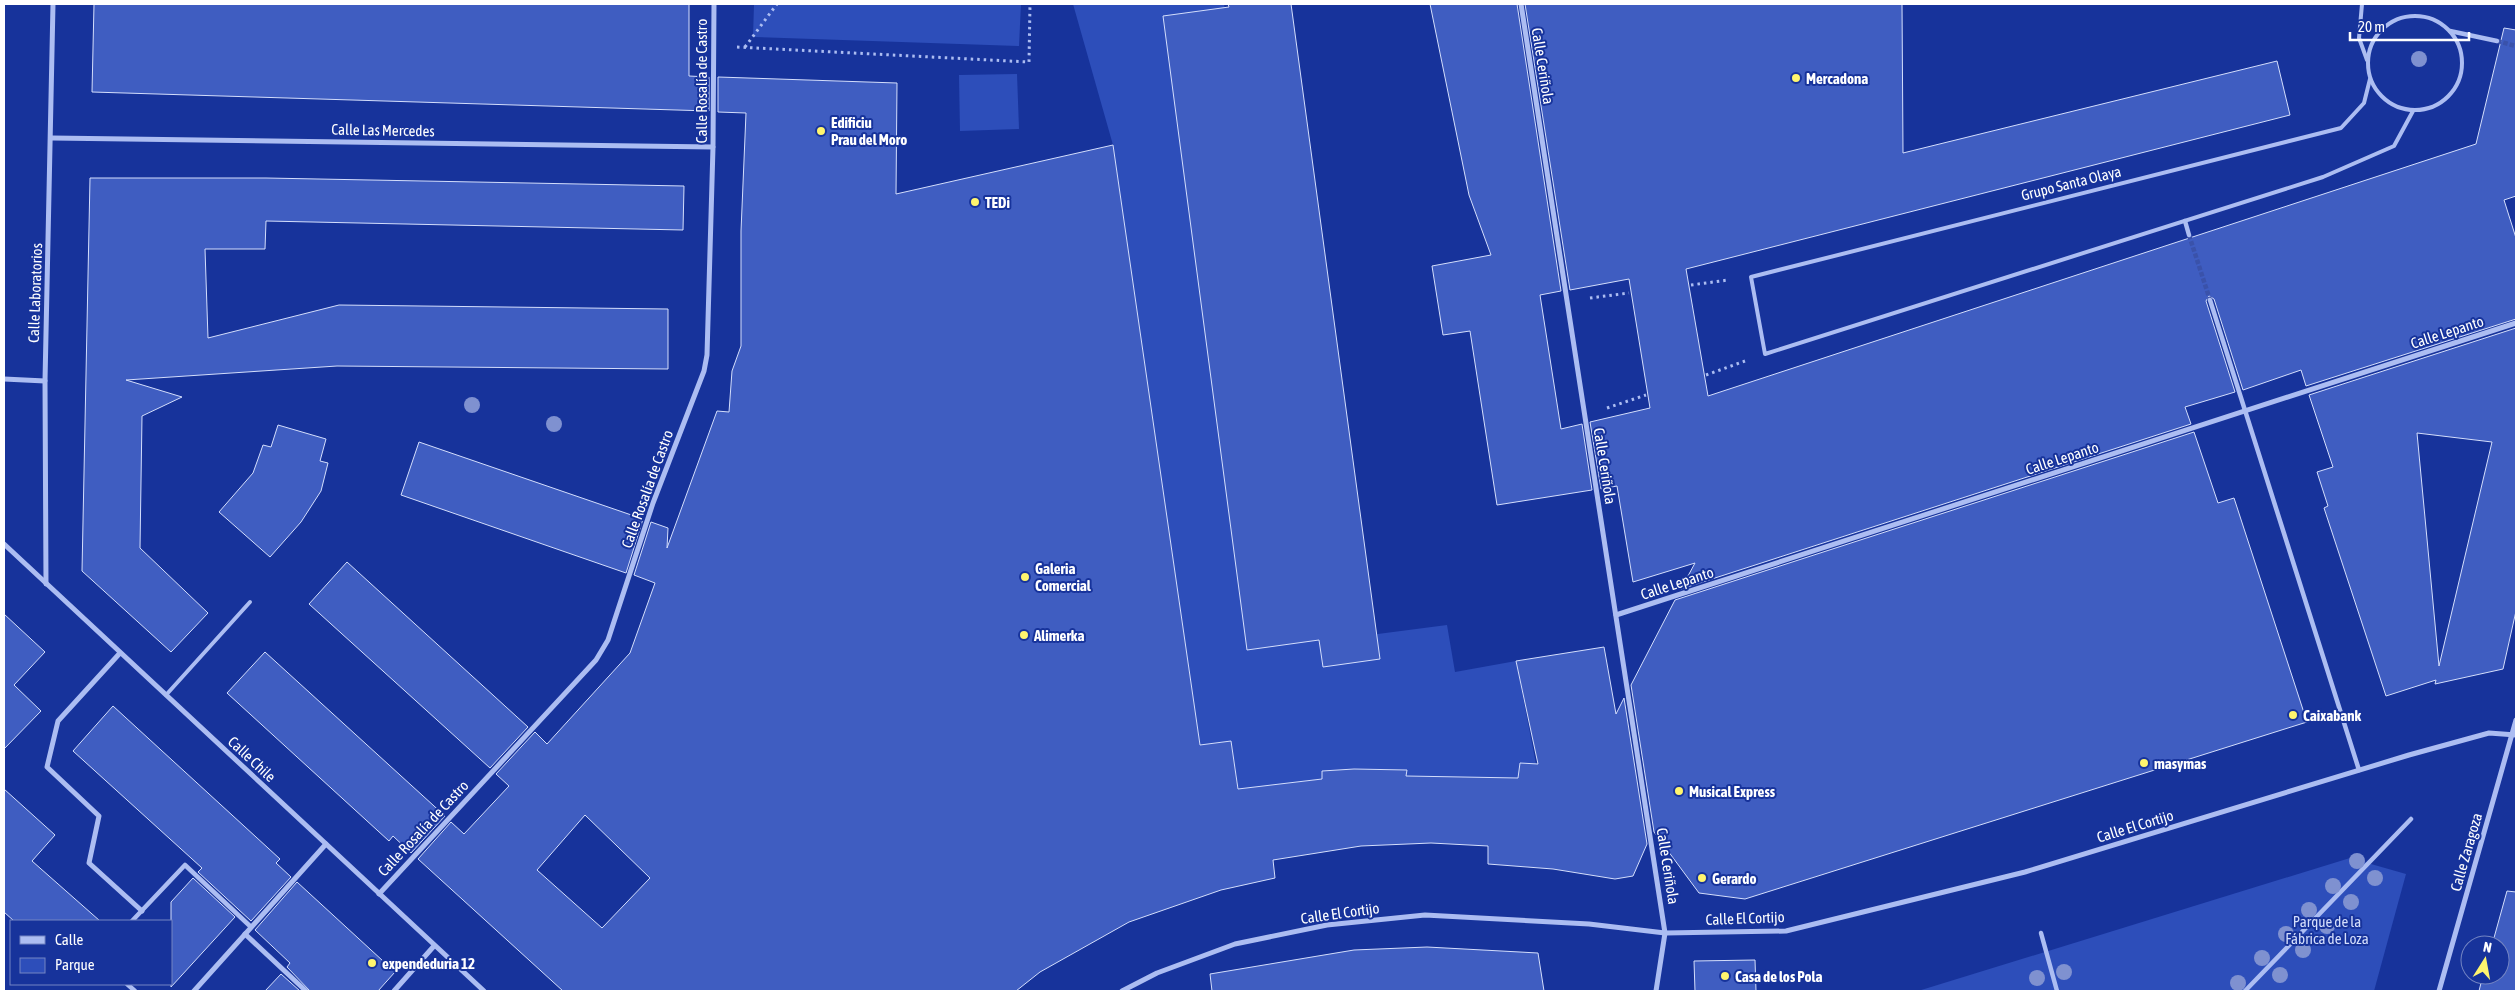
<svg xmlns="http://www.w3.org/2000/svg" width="2520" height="995" font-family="'Asap Condensed',sans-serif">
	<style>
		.green { fill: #2d4eba }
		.building { fill: #3f5dc1; stroke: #d4defc; fill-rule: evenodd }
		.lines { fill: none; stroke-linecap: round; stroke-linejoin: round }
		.pedestrian-tunnel { stroke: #3a52aa; stroke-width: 4.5; stroke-dasharray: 4.5 2; stroke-linecap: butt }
		.path { stroke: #acbdf2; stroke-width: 3; stroke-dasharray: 2.5 4; stroke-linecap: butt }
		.service { stroke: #acbdf2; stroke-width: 4 }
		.pedestrian { stroke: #acbdf2; stroke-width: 4.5 }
		.minor { stroke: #acbdf2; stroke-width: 5 }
		.tree { fill: #7f91d0 }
		.poi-dot { fill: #fff56e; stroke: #17339b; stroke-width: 2 }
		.labels { text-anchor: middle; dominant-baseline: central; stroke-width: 4; stroke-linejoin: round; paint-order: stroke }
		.street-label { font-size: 15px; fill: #fff; stroke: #17339b }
		.poi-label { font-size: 15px; font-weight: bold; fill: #fff; stroke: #17339b; text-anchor: start }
		.park-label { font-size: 15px; fill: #d4defc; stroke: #17339b }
	</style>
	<rect width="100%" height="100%" fill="#17339b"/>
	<g class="green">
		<path d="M 754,4 L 1021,4 L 1019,46 L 753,37 Z"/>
		<path d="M 1073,4 L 1224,4 L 1324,641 L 1447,625 L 1455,672 L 1516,661 L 1536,764 L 1520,763 L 1518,782 L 1406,776 L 1406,770 L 1376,769 L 1374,777 L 1356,776 L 1355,769 L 1322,771 L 1322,779 L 1267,786 L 1240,799 L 1231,741 L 1200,745 L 1113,145 Z"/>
		<path d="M 1017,74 L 1019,129 L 960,131 L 959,75 Z"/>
		<path d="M 2350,858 L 2406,874 L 2374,991 L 1918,991 Z"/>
	</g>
	<g class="building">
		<path d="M 94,4 L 689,4 L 689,76 L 709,77 L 709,111 L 92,92 Z"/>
		<path d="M 1228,4 L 1291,4 L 1380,659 L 1323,667 L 1319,640 L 1247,650 L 1163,16 L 1229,7 Z"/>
		<path d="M 1430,4 L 1517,4 L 1561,291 L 1540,295 L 1561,429 L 1582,424 L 1592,490 L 1497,505 L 1470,331 L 1443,335 L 1432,266 L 1491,255 L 1469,195 Z"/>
		<path d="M 1525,4 L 1902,4 L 1903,153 L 2277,61 L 2290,115 L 1686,269 L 1708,396 L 2476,144 L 2504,28 L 2516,30 L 2516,196 L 2504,200 L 2516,238 L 2516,319 L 2306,386 L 2301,370 L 2243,390 L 2214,299 L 2209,296 L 2206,301 L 2235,392 L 2185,407 L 2191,424 L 1681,589 L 1695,563 L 1633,582 L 1617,486 L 1601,489 L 1590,422 L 1650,408 L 1629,279 L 1570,290 Z"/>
		<path d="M 718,77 L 897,83 L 896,194 L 1113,145 L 1200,745 L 1231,741 L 1238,789 L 1322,779 L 1322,771 L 1354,769 L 1407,770 L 1406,776 L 1518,778 L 1520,763 L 1538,764 L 1516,661 L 1604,647 L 1616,714 L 1624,698 L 1647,844 L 1633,876 L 1615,879 L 1553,869 L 1488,864 L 1488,846 L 1431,843 L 1361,846 L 1273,860 L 1275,878 L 1221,890 L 1129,922 L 1040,972 L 1016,991 L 563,991 L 418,859 L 451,822 L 464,834 L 509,786 L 496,774 L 535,732 L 547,744 L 630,653 L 655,583 L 634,575 L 651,522 L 668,528 L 667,548 L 717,411 L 729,412 L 732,371 L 741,346 L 741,231 L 746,113 L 718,112 ZM 585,815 L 650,878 L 602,928 L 537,870 Z"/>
		<path d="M 90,178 L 266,178 L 684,186 L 683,230 L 266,221 L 265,249 L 205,249 L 208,338 L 339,305 L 668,309 L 668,369 L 337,366 L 126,380 L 182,397 L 142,416 L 140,548 L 208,613 L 171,652 L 82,571 Z"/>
		<path d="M 2516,328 L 2516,611 L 2503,669 L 2435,684 L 2436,680 L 2386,696 L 2324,508 L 2328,506 L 2317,472 L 2333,467 L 2309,395 ZM 2417,433 L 2492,442 L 2439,666 Z"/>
		<path d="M 278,425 L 326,439 L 320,461 L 328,463 L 321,491 L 301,522 L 270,557 L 219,512 L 253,473 L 263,445 L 271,447 Z"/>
		<path d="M 2194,432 L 2218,503 L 2234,498 L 2307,722 L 1745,899 L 1699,893 L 1654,832 L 1631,685 L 1675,600 Z"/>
		<path d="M 419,442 L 643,519 L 626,573 L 401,495 Z"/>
		<path d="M 347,562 L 528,727 L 490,768 L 309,604 Z"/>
		<path d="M 4,614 L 45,652 L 14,685 L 41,711 L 4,749 Z"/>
		<path d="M 265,652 L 445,816 L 411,853 L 393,836 L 389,841 L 227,693 Z"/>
		<path d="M 113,706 L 280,859 L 276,863 L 291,877 L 251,921 L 198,872 L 202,868 L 73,751 Z"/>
		<path d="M 4,789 L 55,835 L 32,861 L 100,921 L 14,921 L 4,912 Z"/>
		<path d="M 193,878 L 235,917 L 171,987 L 171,902 Z"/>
		<path d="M 297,882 L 395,972 L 378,991 L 310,991 L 287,967 L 290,963 L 255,930 Z"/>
		<path d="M 2507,891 L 2516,892 L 2516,991 L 2479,991 L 2483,975 L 2500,975 L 2500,945 L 2492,945 Z"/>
		<path d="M 1427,947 L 1538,953 L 1544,991 L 1212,991 L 1210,974 L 1354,950 Z"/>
		<path d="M 1755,960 L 1756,991 L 1695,991 L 1694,961 Z"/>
		<path d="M 281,974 L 300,991 L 265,991 Z"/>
	</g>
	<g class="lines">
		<g class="pedestrian-tunnel">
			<path d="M 2497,41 L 2516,46"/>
			<path d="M 2189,235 L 2210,300"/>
		</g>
		<g class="path">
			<path d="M 737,47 L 1029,62 L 1030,4"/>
			<path d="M 745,47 L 777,4"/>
			<path d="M 1691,285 L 1728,280"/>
			<path d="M 1590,298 L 1629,293"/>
			<path d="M 1706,375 L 1745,361"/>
			<path d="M 1607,408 L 1646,395"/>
		</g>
		<g class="service">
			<path d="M 2362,4 L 2359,38 L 2367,60"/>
			<circle cx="2415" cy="63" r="47"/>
			<path d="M 2370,79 L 2364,103 L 2341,128 L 1751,277 L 1765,354 L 2323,177 L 2394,146 L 2413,111"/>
			<path d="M 166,695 L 250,602"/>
		</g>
		<g class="pedestrian">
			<path d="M 2450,31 L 2497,41"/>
			<path d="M 2185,221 L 2189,235"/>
			<path d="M 2210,300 L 2359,770"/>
			<path d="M 132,921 L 185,865 L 251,927"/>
			<path d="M 2041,933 L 2057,991"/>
			<path d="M 127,984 L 135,991"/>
			<path d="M 2245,991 L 2411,819"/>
		</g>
		<g class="minor">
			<path d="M 1521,4 L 1665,933 L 1656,991"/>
			<path d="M 52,138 L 713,147"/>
			<path d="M 4,379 L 45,381"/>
			<path d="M 4,544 L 484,991"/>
			<path d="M 46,584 L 45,381 L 53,4"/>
			<path d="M 1616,615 L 2516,323"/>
			<path d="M 120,653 L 58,721 L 47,767 L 99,816 L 89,863 L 142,911"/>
			<path d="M 379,894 L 596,660 L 608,640 L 653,503 L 704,371 L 707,355 L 713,147 L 714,4"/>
			<path d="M 245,934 L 306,991"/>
			<path d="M 194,991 L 326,844"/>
			<path d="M 394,991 L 434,946"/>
			<path d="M 1122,991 L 1157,973 L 1235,944 L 1327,925 L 1425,915 L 1589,924 L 1665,933 L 1786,931 L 2025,872 L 2409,755 L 2489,733 L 2516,735"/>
			<path d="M 2439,991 L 2516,720"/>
		</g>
	</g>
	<g class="tree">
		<circle cx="2419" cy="59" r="8"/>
		<circle cx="472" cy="405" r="8"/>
		<circle cx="554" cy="424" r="8"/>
		<circle cx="2357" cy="861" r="8"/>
		<circle cx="2375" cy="878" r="8"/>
		<circle cx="2333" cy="886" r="8"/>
		<circle cx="2351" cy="902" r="8"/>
		<circle cx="2309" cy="910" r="8"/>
		<circle cx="2327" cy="926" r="8"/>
		<circle cx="2286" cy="934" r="8"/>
		<circle cx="2303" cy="950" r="8"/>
		<circle cx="2262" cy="958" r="8"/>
		<circle cx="2064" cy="972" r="8"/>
		<circle cx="2280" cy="975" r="8"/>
		<circle cx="2037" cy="978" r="8"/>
		<circle cx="2238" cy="983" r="8"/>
	</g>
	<g class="poi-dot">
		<circle cx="1796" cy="78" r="5"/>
		<circle cx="821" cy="131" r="5"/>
		<circle cx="975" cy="202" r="5"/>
		<circle cx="1025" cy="577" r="5"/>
		<circle cx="1024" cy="635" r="5"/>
		<circle cx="2293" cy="715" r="5"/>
		<circle cx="2144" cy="763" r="5"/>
		<circle cx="1679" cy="791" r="5"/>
		<circle cx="1702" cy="878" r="5"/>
		<circle cx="372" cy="963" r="5"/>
		<circle cx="1725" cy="976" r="5"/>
	</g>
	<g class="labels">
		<g class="street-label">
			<text transform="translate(1543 66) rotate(81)">Calle Ceriñola</text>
			<text transform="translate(701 81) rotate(-90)">Calle Rosalía de Castro</text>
			<text transform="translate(383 130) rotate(1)">Calle Las Mercedes</text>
			<text transform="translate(2071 183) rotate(-14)">Grupo Santa Olaya</text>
			<text transform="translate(35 293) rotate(-88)">Calle Laboratorios</text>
			<text transform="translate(2447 332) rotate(-18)">Calle Lepanto</text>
			<text transform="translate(2062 458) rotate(-18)">Calle Lepanto</text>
			<text transform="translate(1605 466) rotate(81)">Calle Ceriñola</text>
			<text transform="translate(647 489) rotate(-70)">Calle Rosalía de Castro</text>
			<text transform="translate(1677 583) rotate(-18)">Calle Lepanto</text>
			<text transform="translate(252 759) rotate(43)">Calle Chile</text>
			<text transform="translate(2135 826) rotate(-17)">Calle El Cortijo</text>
			<text transform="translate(423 828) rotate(-47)">Calle Rosalía de Castro</text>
			<text transform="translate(2466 852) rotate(-74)">Calle Zaragoza</text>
			<text transform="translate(1668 866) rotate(81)">Calle Ceriñola</text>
			<text transform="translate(1340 913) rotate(-8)">Calle El Cortijo</text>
			<text transform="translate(1745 918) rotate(-2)">Calle El Cortijo</text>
		</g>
		<g class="poi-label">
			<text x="1806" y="78">Mercadona</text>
			<text x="831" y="122">Edificiu<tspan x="831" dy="17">Prau del Moro</tspan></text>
			<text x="985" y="202">TEDi</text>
			<text x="1035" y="568">Galeria<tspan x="1035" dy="17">Comercial</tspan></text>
			<text x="1034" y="635">Alimerka</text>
			<text x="2303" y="715">Caixabank</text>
			<text x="2154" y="763">masymas</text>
			<text x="1689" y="791">Musical Express</text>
			<text x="1712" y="878">Gerardo</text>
			<text x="382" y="963">expendeduria 12</text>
			<text x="1735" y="976">Casa de los Pola</text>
		</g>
		<g class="park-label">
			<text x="2327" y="921">Parque de la<tspan x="2327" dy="17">Fábrica de Loza</tspan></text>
		</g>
	</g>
	<rect width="2520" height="995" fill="none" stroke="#ffffff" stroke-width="10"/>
	<rect x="10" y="920" width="162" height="65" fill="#17339b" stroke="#7485c3"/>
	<rect x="20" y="936" width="25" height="8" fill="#acbdf2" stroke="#7485c3"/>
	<text x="55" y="945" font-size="15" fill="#ffffff">Calle</text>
	<rect x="20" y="958" width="25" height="15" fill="#2d4eba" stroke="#7485c3"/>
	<text x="55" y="970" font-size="15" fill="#ffffff">Parque</text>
	<g transform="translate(2485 960) rotate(11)"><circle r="24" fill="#17339b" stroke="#7485c3"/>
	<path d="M0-4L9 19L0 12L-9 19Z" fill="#fff56e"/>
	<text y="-8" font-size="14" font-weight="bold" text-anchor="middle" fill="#ffffff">N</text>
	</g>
	<path d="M2350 32v8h119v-8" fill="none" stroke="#ffffff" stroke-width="2.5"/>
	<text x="2358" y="32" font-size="15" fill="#ffffff" stroke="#17339b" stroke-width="4" paint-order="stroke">20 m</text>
</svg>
